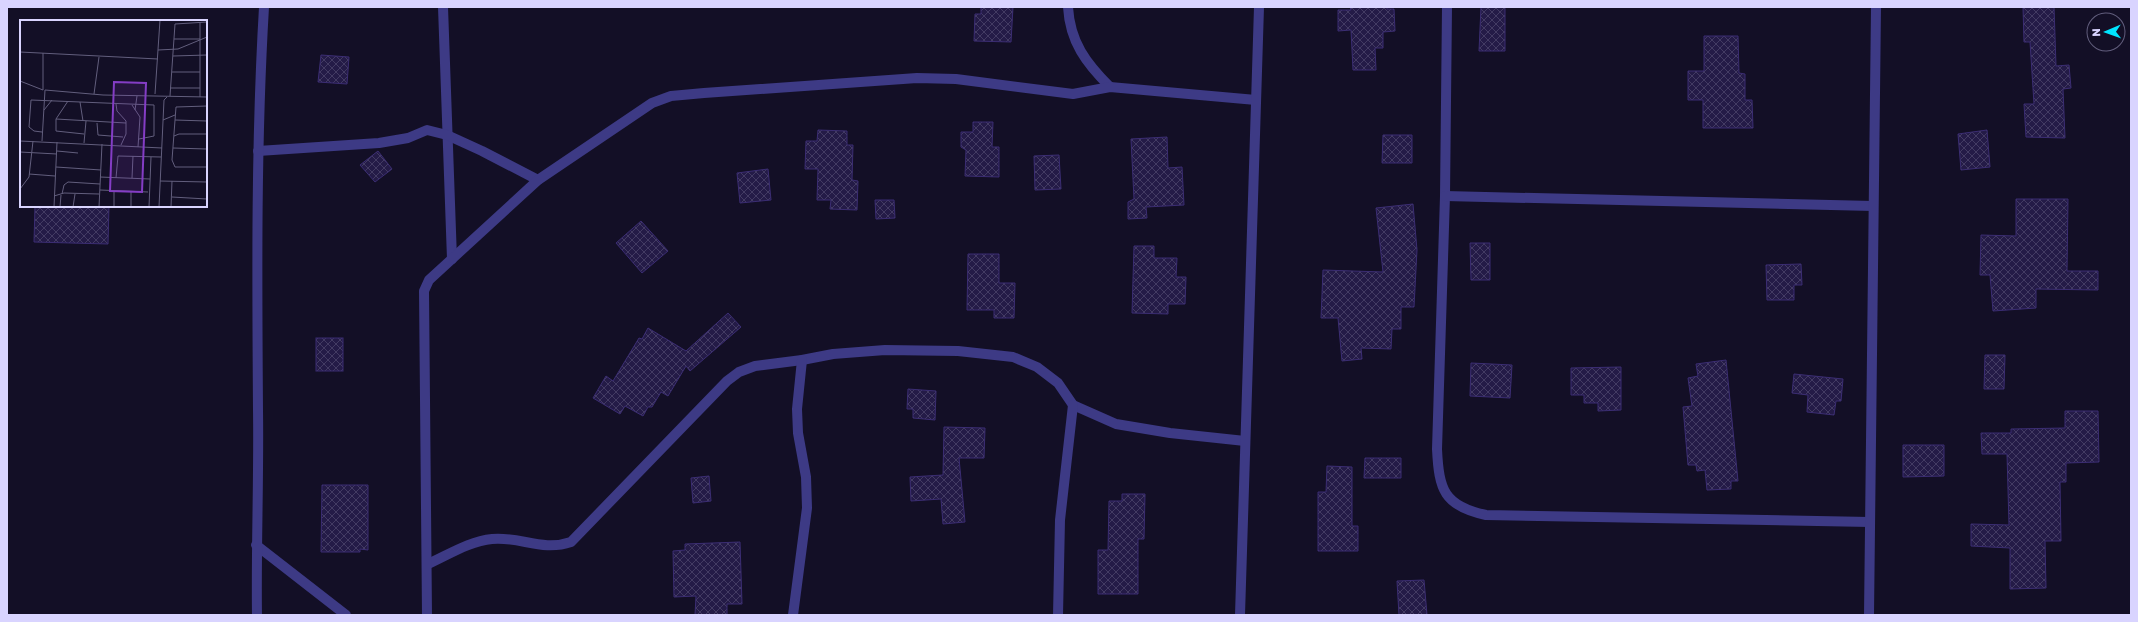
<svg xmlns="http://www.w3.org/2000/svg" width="2138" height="622" font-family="'Golos Text',sans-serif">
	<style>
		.building { fill: url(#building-cross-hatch); stroke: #3b2d73 }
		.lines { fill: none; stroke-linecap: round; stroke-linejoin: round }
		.minor { stroke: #3d3a85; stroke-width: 10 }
		.inset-road { fill: none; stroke: #625e7d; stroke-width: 1 }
		.view { fill: #843dc5; fill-opacity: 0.15; stroke: #843dc5; stroke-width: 2 }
		.inset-edge { fill: none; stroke: #d9d4ff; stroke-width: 2 }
	</style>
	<defs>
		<pattern id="building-cross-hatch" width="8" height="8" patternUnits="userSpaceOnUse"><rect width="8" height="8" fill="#241b47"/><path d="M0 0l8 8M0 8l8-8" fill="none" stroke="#433b63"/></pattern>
	</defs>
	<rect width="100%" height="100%" fill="#130f26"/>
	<g class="building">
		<path d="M 981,7 L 1013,7 L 1011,42 L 974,41 L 975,14 L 981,14 Z"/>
		<path d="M 1350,7 L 1387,7 L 1387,9 L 1394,9 L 1395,31 L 1383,32 L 1383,48 L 1375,48 L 1376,70 L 1353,70 L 1351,30 L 1338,31 L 1338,10 L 1351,10 Z"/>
		<path d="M 1481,7 L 1505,7 L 1505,51 L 1479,51 Z"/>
		<path d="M 2023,7 L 2054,7 L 2056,66 L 2069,65 L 2071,88 L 2063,89 L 2065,138 L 2026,137 L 2024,104 L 2034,104 L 2030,42 L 2024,42 Z"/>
		<path d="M 1704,36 L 1738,36 L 1739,73 L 1745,74 L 1745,100 L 1752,100 L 1753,128 L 1703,128 L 1703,100 L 1688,100 L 1688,71 L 1704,71 Z"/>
		<path d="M 321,55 L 349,57 L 347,84 L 318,82 Z"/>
		<path d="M 973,122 L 993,122 L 992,147 L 999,147 L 999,177 L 965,176 L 966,150 L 961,147 L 961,132 L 973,132 Z"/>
		<path d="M 818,130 L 847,131 L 847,145 L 853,145 L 852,180 L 858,181 L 857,210 L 830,209 L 831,200 L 817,200 L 818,169 L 805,169 L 806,141 L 817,141 Z"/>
		<path d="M 1987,130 L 1990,167 L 1961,170 L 1958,134 Z"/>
		<path d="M 1383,135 L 1412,135 L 1412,163 L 1382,163 Z"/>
		<path d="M 1167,137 L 1168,168 L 1182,167 L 1184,205 L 1146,207 L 1147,218 L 1128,219 L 1128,202 L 1134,199 L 1131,139 Z"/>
		<path d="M 378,151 L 392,169 L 375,182 L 360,165 Z"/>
		<path d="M 1059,155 L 1061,189 L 1035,190 L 1034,156 Z"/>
		<path d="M 768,169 L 771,200 L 740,203 L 737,173 Z"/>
		<path d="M 2016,199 L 2068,199 L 2067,271 L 2098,271 L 2098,290 L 2036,289 L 2036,308 L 1993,311 L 1990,275 L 1980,275 L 1981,235 L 2016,236 Z"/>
		<path d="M 875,200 L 894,200 L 895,218 L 876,219 Z"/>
		<path d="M 1413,204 L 1417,250 L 1414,307 L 1401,307 L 1401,329 L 1392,329 L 1391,349 L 1361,348 L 1362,359 L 1342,361 L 1338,318 L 1321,318 L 1323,270 L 1383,272 L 1376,208 Z"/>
		<path d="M 35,206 L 109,206 L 108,244 L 34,242 Z"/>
		<path d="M 641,221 L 668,251 L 642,273 L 616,243 Z"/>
		<path d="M 1470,243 L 1490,243 L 1490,280 L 1471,280 Z"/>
		<path d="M 1134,246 L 1154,246 L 1154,258 L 1177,258 L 1176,277 L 1186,277 L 1185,304 L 1168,304 L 1168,314 L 1132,313 Z"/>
		<path d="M 968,254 L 999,254 L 999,283 L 1015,283 L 1014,318 L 994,318 L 994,310 L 967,310 Z"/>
		<path d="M 1801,264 L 1802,285 L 1794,285 L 1794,300 L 1767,300 L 1766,265 Z"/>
		<path d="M 728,313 L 741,327 L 690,371 L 686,366 L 668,396 L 661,392 L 652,407 L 648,407 L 643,416 L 625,406 L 620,414 L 593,398 L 606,376 L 613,381 L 639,338 L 642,339 L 648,328 L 686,351 Z"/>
		<rect x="316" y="338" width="27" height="33"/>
		<path d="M 1985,355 L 2005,355 L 2004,389 L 1984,389 Z"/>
		<path d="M 1726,360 L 1738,481 L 1731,481 L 1731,489 L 1707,490 L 1705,470 L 1697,471 L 1696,465 L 1688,465 L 1683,407 L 1692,406 L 1688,378 L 1698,376 L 1696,364 Z"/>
		<path d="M 1471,363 L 1512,365 L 1510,398 L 1470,396 Z"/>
		<path d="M 1621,367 L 1621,410 L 1598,411 L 1598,403 L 1584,403 L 1584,395 L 1571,395 L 1571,368 Z"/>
		<path d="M 1794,374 L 1843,379 L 1841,401 L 1836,401 L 1834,415 L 1807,412 L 1808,395 L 1792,393 Z"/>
		<path d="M 908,389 L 936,391 L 935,420 L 913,418 L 913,409 L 907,409 Z"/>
		<path d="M 2065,411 L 2098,411 L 2099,462 L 2066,463 L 2066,482 L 2060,482 L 2061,541 L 2045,541 L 2046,588 L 2010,589 L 2010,548 L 1971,546 L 1971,524 L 2009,525 L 2007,454 L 1982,454 L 1981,433 L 2011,433 L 2011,429 L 2065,428 Z"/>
		<path d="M 944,427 L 985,428 L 984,458 L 959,458 L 965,522 L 943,524 L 941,499 L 911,501 L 910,477 L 943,475 Z"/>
		<path d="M 1903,445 L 1944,445 L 1944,476 L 1903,477 Z"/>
		<path d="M 1365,458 L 1401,458 L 1401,478 L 1364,478 Z"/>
		<path d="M 1327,466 L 1352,467 L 1352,526 L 1358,526 L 1358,551 L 1318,551 L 1318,492 L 1326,492 Z"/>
		<path d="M 709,476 L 711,501 L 693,503 L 691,478 Z"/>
		<path d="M 322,485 L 368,485 L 368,550 L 360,549 L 360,552 L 321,552 Z"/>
		<path d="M 1122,494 L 1145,494 L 1144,539 L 1138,539 L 1138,594 L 1098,594 L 1098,550 L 1108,550 L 1109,501 L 1122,501 Z"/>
		<path d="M 740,542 L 742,604 L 727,604 L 727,615 L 695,615 L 696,596 L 674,597 L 673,551 L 685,550 L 685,544 Z"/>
		<path d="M 1424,580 L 1427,615 L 1399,615 L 1397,581 Z"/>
	</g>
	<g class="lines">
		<g class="minor">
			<path d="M 443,7 L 452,259"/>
			<path d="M 1068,7 C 1070,42 1086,63 1110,87"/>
			<path d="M 1447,7 L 1445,196 L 1437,449 C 1439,490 1444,506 1486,515 L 1870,522"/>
			<path d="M 258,151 L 379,143 L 408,138 L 427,130 L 447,135 L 482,151 L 538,180"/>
			<path d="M 1445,196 L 1873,206"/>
			<path d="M 256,545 L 346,615"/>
			<path d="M 428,564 C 448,555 470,541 492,539 C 520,536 542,552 571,542 L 727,381 L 739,372 L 755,366 L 802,360 L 833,354 L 885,350 L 958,351 L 1013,357 L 1037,367 L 1058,383 L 1073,405 L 1116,424 L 1170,433 L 1245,441"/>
			<path d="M 257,615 C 256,547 259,479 258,410 C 257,276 256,141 264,7"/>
			<path d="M 427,615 L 424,291 L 429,280 L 538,180 L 652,103 L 671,96 L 704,93 L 917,78 L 956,79 L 1073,94 L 1110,87 L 1256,100"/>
			<path d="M 793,615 L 807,508 L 806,477 L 798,433 L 797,409 L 802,360"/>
			<path d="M 1058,615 L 1060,520 L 1073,405"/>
			<path d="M 1240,615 L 1259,7"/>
			<path d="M 1869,615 L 1876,7"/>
		</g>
	</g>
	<g transform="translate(20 20)">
		<rect width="187" height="187" fill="#130f26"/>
		<path class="inset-road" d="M 154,19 L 180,19M 138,30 L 158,29 L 187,17M 0,32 L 138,39M 153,36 L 187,35M 152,52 L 180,52M 0,61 L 23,70M 150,68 L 180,68M 23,70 L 23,33M 74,74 L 79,37M 135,74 L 140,0M 150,76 L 155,4 L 187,2M 180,77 L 180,2M 48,81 L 36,99 L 36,111 L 64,114M 60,82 L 63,101M 96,84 L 97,91 L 106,101 L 106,114 L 101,125M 112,85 L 120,97 L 118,127M 187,86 L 156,87 L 152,140 L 155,147 L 187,147M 24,90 L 32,80M 115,90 L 117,76M 36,99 L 106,103M 143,100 L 155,95M 155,100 L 187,101M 77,103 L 78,115 L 103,117M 22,112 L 14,111 L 9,107 L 11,80 L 134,85 L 134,116 L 119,119M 154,116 L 159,114 L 187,114M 0,121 L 142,128M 22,121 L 25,70 L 83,75 L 187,77M 64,123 L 66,101M 153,128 L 187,129M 37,131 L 58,133M 0,132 L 37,134M 36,147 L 81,150M 9,154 L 35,156M 80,157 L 130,159M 96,158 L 98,136 L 141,137M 112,158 L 113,136M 140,161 L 187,162M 0,169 L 9,157 L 13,121M 80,170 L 128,172M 111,172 L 111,187M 42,174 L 44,165 L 48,162 L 80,164M 34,176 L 44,173 L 79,174M 152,177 L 187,179M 34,187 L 37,122M 40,187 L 41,175M 53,187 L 55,174M 79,187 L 82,124M 94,187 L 94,171M 129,187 L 131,137M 139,187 L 144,80 L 147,77M 151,187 L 152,161"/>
		<path class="view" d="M 94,62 L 126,63 L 122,172 L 90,171 Z"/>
		<rect width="187" height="187" class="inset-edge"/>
	</g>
	<rect width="2138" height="622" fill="none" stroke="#d9d4ff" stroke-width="16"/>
	<g transform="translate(2106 32) rotate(268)"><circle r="19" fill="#130f26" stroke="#625e7d"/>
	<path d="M0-3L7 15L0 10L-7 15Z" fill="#00e5ff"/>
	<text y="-6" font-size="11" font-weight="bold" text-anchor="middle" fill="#d9d4ff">N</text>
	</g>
</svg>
